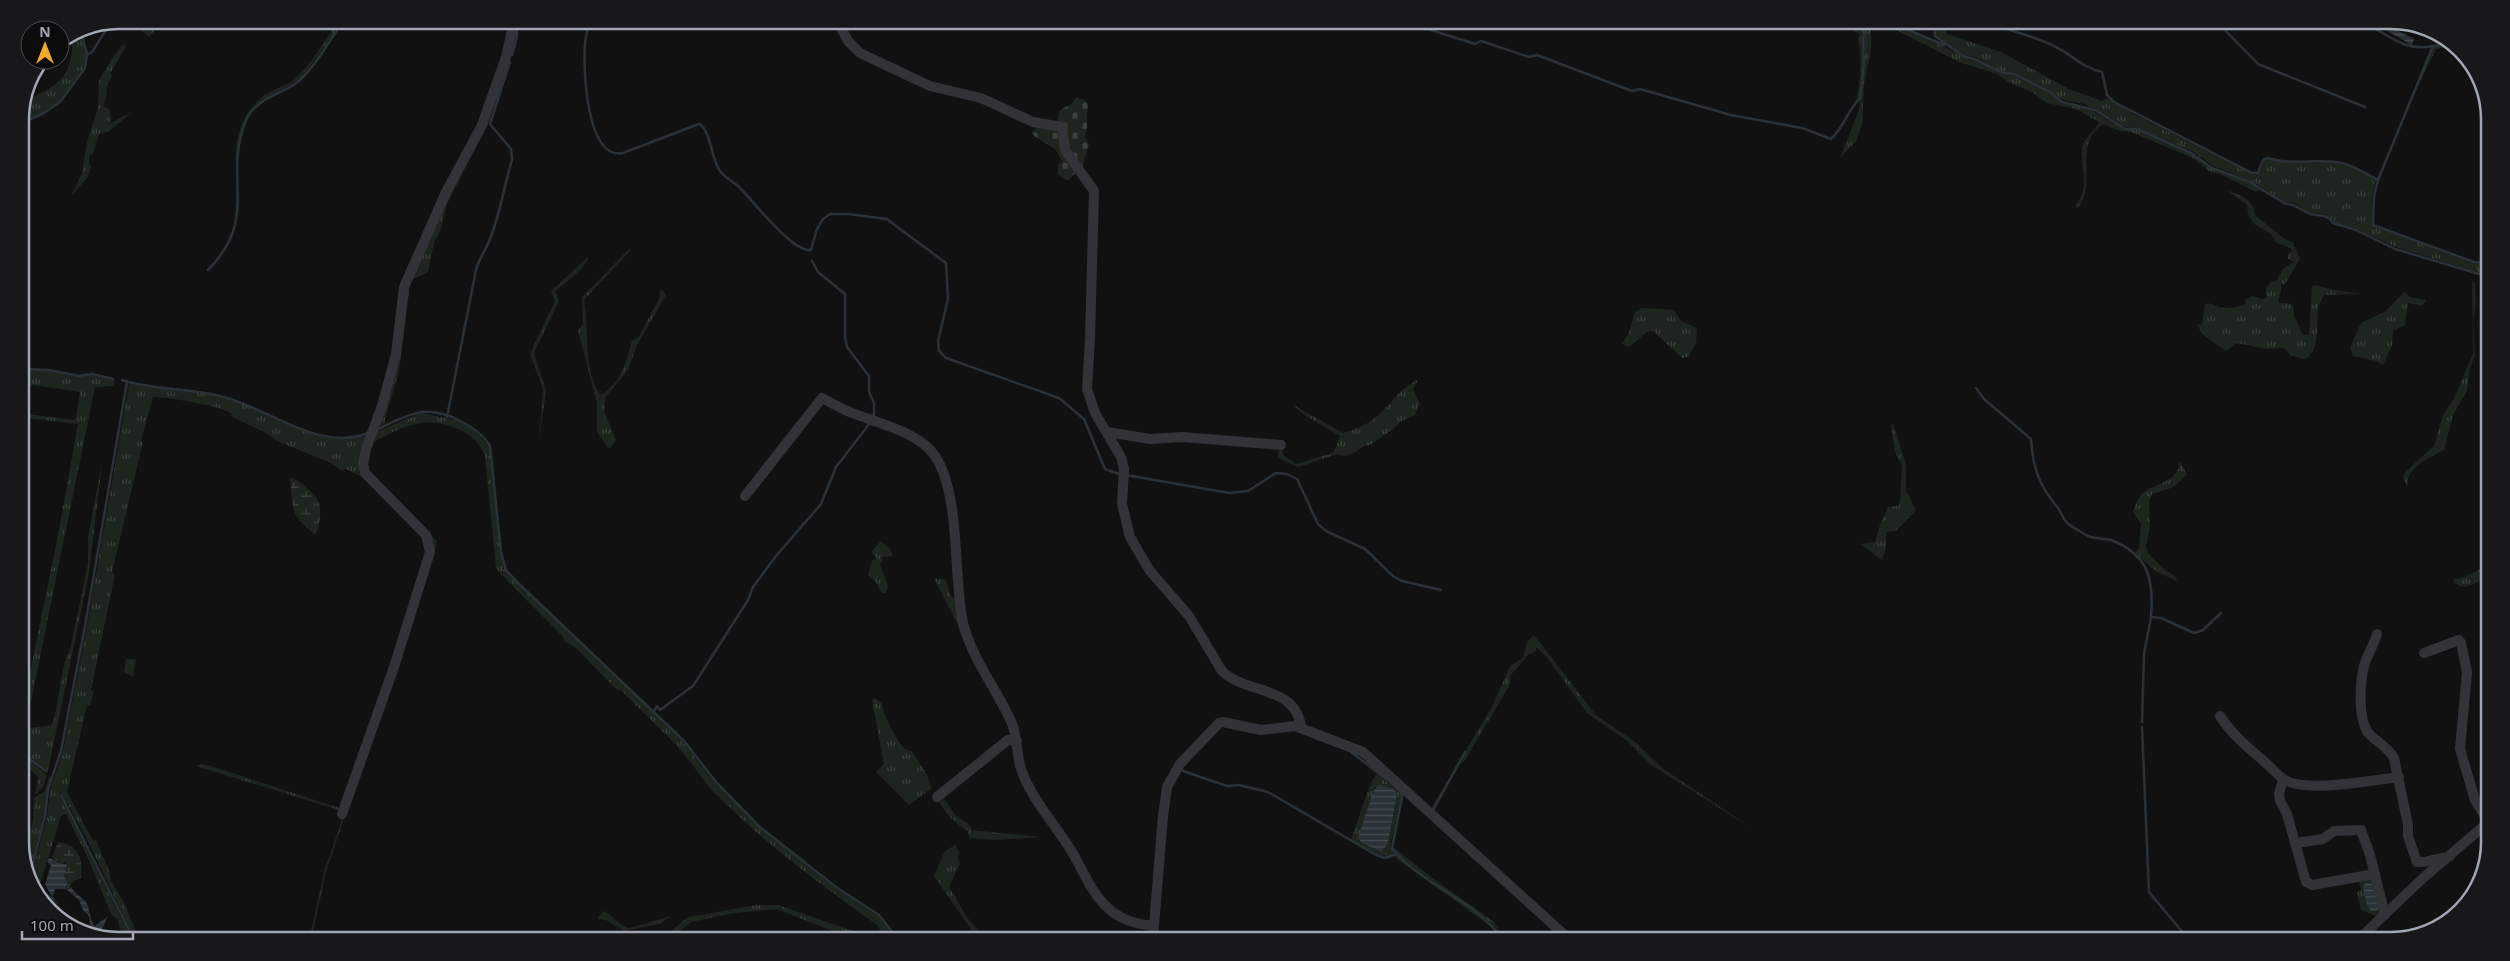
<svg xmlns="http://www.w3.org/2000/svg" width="2510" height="961" font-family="'Noto Sans',sans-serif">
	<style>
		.grass { fill: url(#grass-tufts); fill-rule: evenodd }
		.wetland { fill: url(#wetland-marsh) }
		.cemetery { fill: url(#cemetery-stones) }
		.water { fill: url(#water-rules) }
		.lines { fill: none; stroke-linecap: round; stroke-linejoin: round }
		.stream { stroke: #2a3238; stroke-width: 2.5 }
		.minor { stroke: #323337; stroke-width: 10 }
		.rim { fill: none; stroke: #a2a8b3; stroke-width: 2.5 }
	</style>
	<defs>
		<pattern id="grass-tufts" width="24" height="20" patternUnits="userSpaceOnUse" patternTransform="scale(1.25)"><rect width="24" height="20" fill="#1d251e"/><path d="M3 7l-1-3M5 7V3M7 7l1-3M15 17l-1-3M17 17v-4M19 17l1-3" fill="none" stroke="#3b423c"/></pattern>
		<pattern id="wetland-marsh" width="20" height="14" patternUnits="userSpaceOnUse" patternTransform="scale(1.25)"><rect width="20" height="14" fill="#1d251e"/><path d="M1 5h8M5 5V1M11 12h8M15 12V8" fill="none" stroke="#3b423c"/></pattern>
		<pattern id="cemetery-stones" width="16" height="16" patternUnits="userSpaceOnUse" patternTransform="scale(1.25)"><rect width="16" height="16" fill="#1d251e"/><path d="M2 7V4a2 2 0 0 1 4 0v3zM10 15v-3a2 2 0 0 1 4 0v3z" fill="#3b423c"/></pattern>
		<pattern id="water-rules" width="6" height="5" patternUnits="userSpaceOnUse" patternTransform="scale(1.25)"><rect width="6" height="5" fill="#2a3238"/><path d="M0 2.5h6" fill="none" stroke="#464d52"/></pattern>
	</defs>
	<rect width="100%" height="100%" fill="#111112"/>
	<g class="grass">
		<path d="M 150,20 L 164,20 L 149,37 L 141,30 Z"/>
		<path d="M 338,21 L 342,21 L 301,79 L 263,100 L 248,115 L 244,122 L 236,161 C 235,133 244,107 270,92 C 277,88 287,85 294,80 C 312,64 325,40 338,21 Z"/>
		<path d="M 1825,24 L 1867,24 L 1862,39 L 1863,62 L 1860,99 L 1855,102 C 1861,87 1862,54 1858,39 L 1860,34 L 1846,27 L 1833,29 Z"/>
		<path d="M 1868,24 L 1871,24 L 1871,49 L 1864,84 L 1862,124 L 1856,141 L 1840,158 L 1859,110 L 1865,62 L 1864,39 Z"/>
		<path d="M 1884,24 L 1890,24 L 1945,47 L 1963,57 L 1974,59 L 2003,74 L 2013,75 L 2050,94 L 2061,102 L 2084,106 L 2125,130 L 2136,130 L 2191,154 L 2211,168 L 2250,183 L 2272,197 L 2259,190 L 2256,192 L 2220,174 L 2210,172 L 2193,158 L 2131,132 L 2120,131 L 2103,124 C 2072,145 2098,183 2078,208 L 2076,205 C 2091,185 2080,168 2082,148 C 2083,138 2096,131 2099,122 L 2076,109 L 2047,103 L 2032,92 L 2008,82 L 1997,74 L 1959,62 Z"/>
		<path d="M 1935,24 L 1944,24 L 1947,34 L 2001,52 L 2069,89 L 2102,101 L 2107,98 L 2133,114 L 2252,174 L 2259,174 L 2264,161 L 2268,159 C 2291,167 2317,160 2341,164 C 2353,167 2366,175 2376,180 L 2372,196 L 2372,226 L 2474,263 L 2489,265 L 2489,276 L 2396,247 L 2357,229 L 2334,222 L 2330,217 L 2324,214 L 2310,213 L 2294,203 L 2284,201 L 2251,181 L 2213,166 L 2192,151 L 2137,128 L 2125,127 L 2085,104 L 2062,100 L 2051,92 L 2014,73 L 2003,72 L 1975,57 L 1963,55 L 1936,35 Z"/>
		<path d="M 79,29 L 86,54 L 84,68 L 59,101 L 44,112 L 20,123 L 22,107 C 29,102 36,94 44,91 C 67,81 75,60 71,34 Z"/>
		<path d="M 124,44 L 126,46 L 110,74 L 112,76 L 106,88 L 107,94 L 103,106 L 110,110 L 111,123 L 132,112 L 108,132 L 99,134 L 93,153 L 89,156 L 89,164 L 92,166 L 87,178 L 71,196 L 82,173 L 87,142 L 98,108 L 99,80 L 113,57 Z"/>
		<path d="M 2449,44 L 2452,46 L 2436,49 L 2404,114 L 2433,46 Z"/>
		<path d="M 509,62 L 488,124 L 447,204 L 441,229 L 434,242 L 428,272 L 412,280 L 410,284 L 399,372 L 385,419 L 385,422 L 387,423 L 378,427 L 405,287 Z"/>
		<path d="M 2227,190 C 2244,197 2251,198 2256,216 L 2285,239 L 2293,243 L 2300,259 L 2285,284 L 2281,285 C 2283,292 2277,297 2279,303 L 2288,303 L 2293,306 L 2294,316 L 2303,335 L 2309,335 L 2312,286 L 2317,285 C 2324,289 2350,292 2360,294 L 2324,295 C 2322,300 2318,305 2318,310 C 2316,325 2321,350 2305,359 L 2291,356 L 2284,348 L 2267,349 L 2236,343 L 2226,351 L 2202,334 L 2197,324 L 2202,325 L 2205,304 C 2213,302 2217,307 2224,308 C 2231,309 2239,306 2245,304 L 2245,300 L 2252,296 L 2262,299 L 2267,298 L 2266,288 L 2271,282 L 2277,280 L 2283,269 L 2294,262 L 2288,259 L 2288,254 L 2292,251 L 2290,248 L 2277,243 L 2271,234 L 2254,224 L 2248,214 L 2247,205 Z"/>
		<path d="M 630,248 L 630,251 L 584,300 C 590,333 582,365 600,395 C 621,385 627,359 632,340 L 638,338 L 659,299 L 661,289 L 666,295 L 637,345 L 628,370 L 605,398 L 604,412 L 616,440 L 609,449 L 597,432 L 597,403 L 578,330 L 583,324 L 582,297 Z"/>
		<path d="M 589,256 C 588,266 564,284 555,291 L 559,301 L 534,353 L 546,391 L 539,442 L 543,389 L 530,354 L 555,301 L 551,291 Z"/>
		<path d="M 2472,281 L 2475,283 L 2476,301 L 2473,323 L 2475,355 L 2470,368 L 2467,391 L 2453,415 L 2444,450 C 2431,456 2403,470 2408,487 L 2403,478 L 2405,472 L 2434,446 L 2443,415 L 2454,398 L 2473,354 Z"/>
		<path d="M 2404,292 L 2410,297 L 2426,300 L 2422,306 L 2408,303 L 2405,325 L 2393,331 L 2392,345 L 2383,365 L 2376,361 L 2353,356 L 2350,348 L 2361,323 L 2386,311 Z"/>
		<path d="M 1642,308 L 1674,310 L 1681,321 L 1697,328 L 1696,344 L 1688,357 L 1682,358 L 1653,331 L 1647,332 L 1629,347 L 1622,344 L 1629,333 L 1635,312 Z"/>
		<path d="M 20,371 L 48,371 L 79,377 L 92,375 L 115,381 L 113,386 L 95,387 L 26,726 L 29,728 L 51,725 L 54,720 C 58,705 62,660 70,650 L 88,564 L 88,536 L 102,464 L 89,573 L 48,771 L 32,759 L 20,746 L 20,721 L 57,540 L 78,424 L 20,417 L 20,413 L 74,420 L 76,418 L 80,392 L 33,385 L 20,386 Z"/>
		<path d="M 1418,380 L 1413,389 L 1420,404 L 1415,415 L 1400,422 L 1393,429 L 1370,445 L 1364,446 L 1354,453 L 1345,456 L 1337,454 L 1302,466 L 1298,467 L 1278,458 L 1279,447 L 1282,447 L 1283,455 L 1296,464 L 1329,454 L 1334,452 L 1340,436 L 1303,414 L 1292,404 L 1343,433 C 1354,430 1366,425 1375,418 C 1391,406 1398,388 1418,380 Z"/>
		<path d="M 129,384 C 159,387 193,389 223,397 C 270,411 320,453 370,434 L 364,448 L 368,480 L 346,469 L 342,471 L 331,463 L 277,441 L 266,433 L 231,416 L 232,414 C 223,406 167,397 153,397 L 141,441 L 143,442 L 112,572 L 115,574 L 91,690 L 94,692 L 90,705 L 87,705 L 67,792 L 93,841 L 96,840 L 109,871 L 111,881 L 124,903 L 138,936 L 133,936 L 86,837 L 60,790 L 60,796 L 130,936 L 121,936 L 118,920 L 111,914 L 87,856 L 66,814 L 61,816 L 37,894 L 31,877 L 47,817 L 50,790 L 63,751 L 87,626 Z"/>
		<path d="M 421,413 L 461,421 L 470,426 L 489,446 L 502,562 L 515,581 L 683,742 L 709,776 L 760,828 L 835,888 L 878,916 L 896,938 L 878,937 L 880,929 L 877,925 C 821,885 765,844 717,795 C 704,783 695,767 684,754 C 663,730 641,711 620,689 L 618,691 L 576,648 L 564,641 L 563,637 L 499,572 L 496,567 L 485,457 C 478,431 441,418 416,424 C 400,427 388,435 373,442 L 373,433 Z"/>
		<path d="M 1893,423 L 1906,465 L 1906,491 L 1916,510 L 1897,530 L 1886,532 L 1886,548 L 1882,560 L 1860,544 L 1875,542 L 1880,525 L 1888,507 L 1898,506 L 1900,502 L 1902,466 L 1895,452 L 1891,425 Z"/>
		<path d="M 2180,461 L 2187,474 L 2174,487 L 2152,494 L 2149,501 L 2150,525 L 2146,547 L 2148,553 L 2164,569 L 2176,577 L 2177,581 L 2157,572 L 2135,553 L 2139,549 L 2141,524 L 2133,512 C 2135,506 2139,494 2145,491 C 2159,483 2178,481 2180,461 Z"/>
		<path d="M 428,534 L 431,535 L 437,541 L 433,556 L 326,872 L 312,936 L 310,936 L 324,872 L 425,578 Z"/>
		<path d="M 881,541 L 890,549 L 893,556 L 880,557 L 883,559 L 880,564 L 888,587 L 885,593 L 882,593 L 875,581 L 868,575 L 872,561 L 877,558 L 871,552 Z"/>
		<path d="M 2487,566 L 2487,578 C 2473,582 2464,595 2452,579 L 2462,578 Z"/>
		<path d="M 934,578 L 946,580 L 951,597 L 958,597 L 962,633 Z"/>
		<path d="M 1534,635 L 1596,715 L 1634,741 L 1662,768 L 1756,831 L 1650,764 L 1626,740 L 1587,713 L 1546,656 L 1536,647 L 1536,651 L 1528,655 L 1510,676 L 1509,686 L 1465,760 L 1458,766 L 1432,811 L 1575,939 L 1570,939 L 1430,810 L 1492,707 L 1510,666 L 1523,658 L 1527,642 Z"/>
		<path d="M 126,659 L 136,659 L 133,677 L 124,672 Z"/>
		<path d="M 875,698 L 882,703 C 881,711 898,743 905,749 C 906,749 911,751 912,751 L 926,773 L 932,788 L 909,805 L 876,772 L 884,764 L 872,700 Z"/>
		<path d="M 20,752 L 47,775 L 43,787 L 35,795 L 38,777 L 20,760 Z"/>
		<path d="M 201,764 L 211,766 L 342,809 L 339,810 L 196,766 Z"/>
		<path d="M 1377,774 L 1402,793 L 1390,846 L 1394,853 C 1380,861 1363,847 1351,840 L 1371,782 ZM 1375,787 L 1397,794 L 1388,843 L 1382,852 L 1362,843 L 1358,838 Z"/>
		<path d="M 49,776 L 51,778 L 47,790 L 44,817 L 29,873 L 23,857 L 33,821 L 34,798 L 45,791 Z"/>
		<path d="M 944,798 L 955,815 L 971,826 L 971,830 L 1041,837 L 995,840 L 969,838 L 968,831 C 955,823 947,815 939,802 Z"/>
		<path d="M 955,845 L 960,853 L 957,856 L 960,863 L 949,887 L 967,917 L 984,938 L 977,938 L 934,876 L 945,851 Z"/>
		<path d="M 1392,846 L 1427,874 L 1494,922 L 1505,939 C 1499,935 1497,926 1490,922 C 1469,907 1402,864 1392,846 Z"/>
		<path d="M 1396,855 L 1490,923 L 1502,939 L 1499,939 L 1493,928 L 1393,856 Z"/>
		<path d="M 2373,877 L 2383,913 L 2378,917 L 2361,910 L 2357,892 L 2361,889 L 2358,879 Z"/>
		<path d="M 757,905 L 778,905 L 870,937 L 839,937 L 830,930 L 777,909 L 734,913 L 691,922 L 673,937 L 664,937 L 688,917 Z"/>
		<path d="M 603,911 C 614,915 618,926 629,928 L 671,916 L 660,924 L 624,931 L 606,920 L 597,919 Z"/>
	</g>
	<g class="wetland">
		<path d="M 290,478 C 297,479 301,483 307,488 C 324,501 322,515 316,535 C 288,514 294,510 290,478 Z"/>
		<path d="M 58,842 C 79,845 83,858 81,878 L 74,881 L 67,890 L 65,889 L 68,883 L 64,876 L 66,862 L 62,864 L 52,858 Z"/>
		<path d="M 45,894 L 53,896 L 61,910 L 60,916 L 41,902 L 38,896 L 42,897 Z"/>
	</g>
	<g class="cemetery">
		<path d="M 1076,98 C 1091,100 1088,105 1087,117 C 1087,125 1088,129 1085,137 L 1089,144 L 1082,168 C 1071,155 1052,127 1060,110 L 1071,104 Z"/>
		<path d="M 1041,125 L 1058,127 L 1079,169 L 1068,181 L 1058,175 L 1058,165 L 1062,161 L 1055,149 L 1034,136 L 1032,132 Z"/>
	</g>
	<g class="water">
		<path d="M 2377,25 L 2387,25 L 2414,39 L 2412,45 Z"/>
		<path d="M 1380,785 L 1393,789 L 1397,794 L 1388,843 L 1382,852 L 1362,843 L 1358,838 L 1373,792 L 1377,786 Z"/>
		<path d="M 49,858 L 62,864 L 67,864 L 64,876 L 68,883 L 65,889 L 55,889 L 53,896 L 51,895 L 45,884 L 51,865 L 47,862 Z"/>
		<path d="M 2366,883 L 2372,884 L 2379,908 L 2376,911 L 2371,911 L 2367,906 L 2363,887 Z"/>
		<path d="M 71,887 C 75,894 82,897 86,902 C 90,909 89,919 95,926 L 108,916 L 99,936 L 85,934 L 90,924 L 89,916 L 83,910 L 79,900 L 67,890 Z"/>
	</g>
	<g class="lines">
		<g class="stream">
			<path d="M 589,21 C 589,29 585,36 585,44 C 583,67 586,161 623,153 L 699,124 C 710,128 712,161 720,171 C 724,177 732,181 738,186 C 753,200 791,252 811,250 L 817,229 L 823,219 L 830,214 L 848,214 L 887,219 L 892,223 L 946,263 L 948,299 L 938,341 L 939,351 L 946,358 L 1059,398 L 1084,419 L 1105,469 L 1119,474"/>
			<path d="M 1409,23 L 1475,44 L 1481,41 L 1529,57 L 1537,55 L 1632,91 L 1640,89 L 1731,115 L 1802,128 L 1831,139 C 1844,128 1850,105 1860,99 L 1864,62 L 1863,39 L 1867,24"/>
			<path d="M 1894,24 L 1944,45"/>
			<path d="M 1934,24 L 1935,36 L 1963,56 L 1974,59 L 2003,73 L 2014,74 L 2051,93 L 2062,102 L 2095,110 L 2125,129 L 2137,129 L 2191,153 L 2212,168 L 2250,182 L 2284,203 L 2293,205 L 2310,214 L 2324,216 L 2329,218 L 2333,223 L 2356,230 L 2395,249 L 2489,277"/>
			<path d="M 1976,24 L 1987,24"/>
			<path d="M 1990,24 C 2012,31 2034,36 2054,46 C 2071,54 2083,68 2102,72 L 2107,95 L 2114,102 L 2252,173 L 2258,173 L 2263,160 L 2268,158 C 2291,166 2318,158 2342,163 C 2354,166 2367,174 2378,180 L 2374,196 L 2373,225 L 2474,262 L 2489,263"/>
			<path d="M 2220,25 L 2258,64 L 2365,107"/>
			<path d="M 2369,25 C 2390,37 2408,52 2432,46"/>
			<path d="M 88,54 L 92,52 L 111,22"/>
			<path d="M 512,55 L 517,37 L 517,27"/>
			<path d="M 20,124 L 44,113 L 60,102 L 85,68 L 87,54 L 80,29"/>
			<path d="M 2378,180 L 2433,46 L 2448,44"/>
			<path d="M 812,261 L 818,272 L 845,294 L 845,337 L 847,347 L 869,376 L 869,392 L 874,403 L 874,416"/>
			<path d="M 208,270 C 260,217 223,180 245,123 C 253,100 278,95 295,84 C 310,75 332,37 343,21"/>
			<path d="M 20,369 L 49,370 L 79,376 L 92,374 L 113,379"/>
			<path d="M 122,380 C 150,390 190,388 220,396 C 268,407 318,453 368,433"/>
			<path d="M 1976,388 L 1984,399 L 2031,439 C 2033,469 2039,485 2058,508 C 2061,512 2063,518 2066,522 C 2071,527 2082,532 2088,536 C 2095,539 2103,538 2111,540 C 2149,555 2154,579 2151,617"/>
			<path d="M 447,417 L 476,270 C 479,258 486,250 490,239 C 500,214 504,186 512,160 L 511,149 L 490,124 L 510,62"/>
			<path d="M 378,429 C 391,423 407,414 422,412 C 445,410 478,426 490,446 L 501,552 L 506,570 L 516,581 L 684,741 L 716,782 L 760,827 L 836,887 L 879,915 L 897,938"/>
			<path d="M 1126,475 L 1229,493 L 1248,491 L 1276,473 L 1287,474 L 1297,479 L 1318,524 L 1326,531 L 1365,549 L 1393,576 L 1402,581 L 1441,590"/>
			<path d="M 654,711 L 657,706 L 660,710 L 693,686 L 748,600 L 753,587 L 776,556 L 821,504 L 836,467 L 870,423"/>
			<path d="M 2142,722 L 2144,654 L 2151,617 L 2161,618 L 2194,633 L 2203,630 L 2221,613"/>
			<path d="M 2142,727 L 2149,892 L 2190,941"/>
			<path d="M 20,748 L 31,760 L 46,771"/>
			<path d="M 1351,752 L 1386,779"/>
			<path d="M 1180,770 L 1227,786 L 1239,785 L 1268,792 L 1376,855 L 1385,858 L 1396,854"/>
			<path d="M 1403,792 L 1392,848 C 1420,885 1477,900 1502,939"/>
			<path d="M 61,795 L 132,936"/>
			<path d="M 1432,812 L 1465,752"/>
			<path d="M 30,875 L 45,816 L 48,789 L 61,751 L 85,626 L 127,382"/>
		</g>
		<g class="minor">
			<path d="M 838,22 L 848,41 L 860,53 L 930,86 L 981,98 L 1033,122 L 1062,127 L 1065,150 L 1094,191 L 1090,338 L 1087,389 L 1095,413 L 1121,457 L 1124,469 L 1122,504 L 1130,537 L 1150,571 L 1189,616 L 1222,671 C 1247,695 1296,685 1301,727"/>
			<path d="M 1107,432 L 1150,439 L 1182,437 L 1281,445"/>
			<path d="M 745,496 L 822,398 C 829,402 837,406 845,410 C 871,422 918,430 935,456 C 961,495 953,577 963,623 C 972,659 996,688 1011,721 C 1018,736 1016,753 1021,769 C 1031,799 1056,825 1072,852 C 1084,872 1091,893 1109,909 C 1120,919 1139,926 1154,925"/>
			<path d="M 2377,634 C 2374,645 2367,655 2364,666 C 2360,683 2358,716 2367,731 C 2372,740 2386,744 2394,758 L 2408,825 L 2408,836 L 2417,862 L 2424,862 L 2450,856"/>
			<path d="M 2424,653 L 2459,640 L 2461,643 L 2467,672 L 2460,749 L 2475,800 L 2485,816"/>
			<path d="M 2220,716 C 2230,732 2245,745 2259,757 C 2267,763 2278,776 2285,780 C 2307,793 2372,780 2399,777"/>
			<path d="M 2283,780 L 2279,794 L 2280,801 L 2287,814 L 2306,882 L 2312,885 L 2375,874"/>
			<path d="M 937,797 L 1003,744 L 1008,740 L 1017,741"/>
			<path d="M 342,814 L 394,667 L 430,552 L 426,535 L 365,473 L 363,464 L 366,449 L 382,406 L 396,354 L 404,287 L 446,192 L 482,125 L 506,57 L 514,21"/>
			<path d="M 2296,843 L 2323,839 L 2334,831 L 2361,830 L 2370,855 L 2385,915"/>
			<path d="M 1153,938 L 1163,816 L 1167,787 L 1180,764 L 1219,723 L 1223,722 L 1261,730 L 1295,726 L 1363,752 L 1569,939"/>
			<path d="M 2357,941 L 2422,879 L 2485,825"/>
		</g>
	</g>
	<path d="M0 0H2510V961H0ZM119 29H2391A90 90 0 0 1 2481 119V842A90 90 0 0 1 2391 932H119A90 90 0 0 1 29 842V119A90 90 0 0 1 119 29Z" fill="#18181a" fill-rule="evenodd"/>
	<path class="rim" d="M119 29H2391A90 90 0 0 1 2481 119V842A90 90 0 0 1 2391 932H119A90 90 0 0 1 29 842V119A90 90 0 0 1 119 29Z"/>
	<g transform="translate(45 45)"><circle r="24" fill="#0c0c0d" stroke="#484a4f"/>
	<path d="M0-4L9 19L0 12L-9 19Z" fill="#efaa2d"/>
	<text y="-8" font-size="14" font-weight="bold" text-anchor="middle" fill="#a2a8b3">N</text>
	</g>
	<path d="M22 931v8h111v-8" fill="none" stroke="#a2a8b3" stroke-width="2.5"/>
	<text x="30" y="931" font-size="15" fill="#a2a8b3" stroke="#0c0c0d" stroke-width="4" paint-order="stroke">100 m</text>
</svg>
